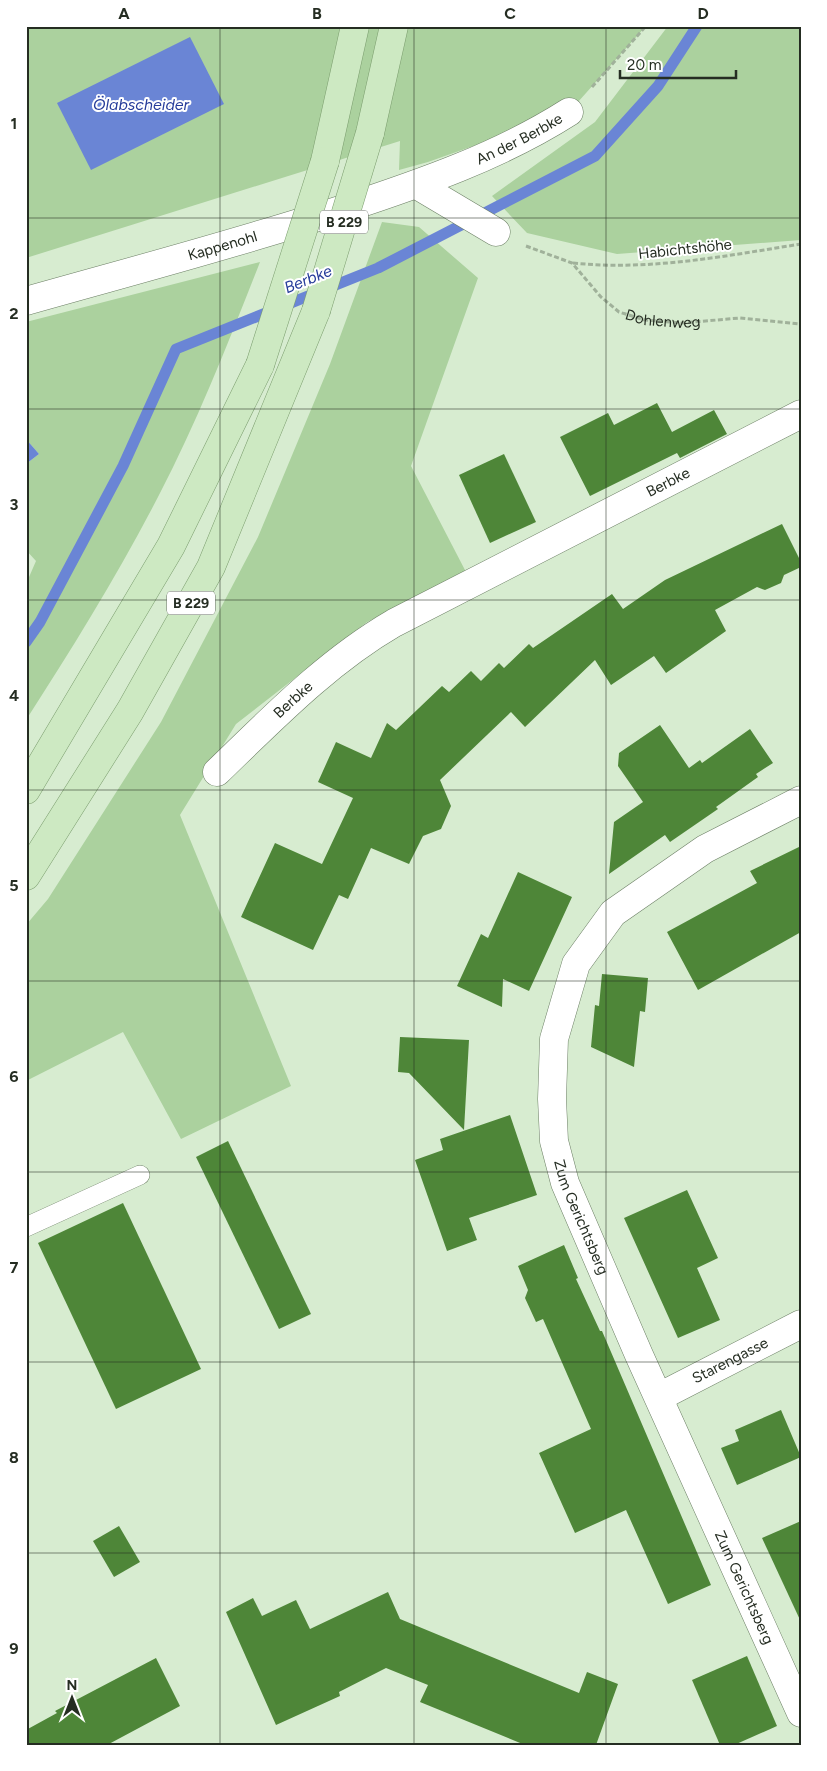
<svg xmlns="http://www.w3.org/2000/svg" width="827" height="1771" font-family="Figtree,sans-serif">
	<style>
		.green { fill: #abd19e }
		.water { fill: #6a85d5 }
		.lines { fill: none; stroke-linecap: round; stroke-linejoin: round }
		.stream { stroke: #6a85d5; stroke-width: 11 }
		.building { fill: #4e8638 }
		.service-casing { stroke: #6c7f65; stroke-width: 20 }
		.minor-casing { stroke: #6c7f65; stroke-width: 29 }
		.primary-casing { stroke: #7c9e6f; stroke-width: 29 }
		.path { stroke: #a0b19a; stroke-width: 3; stroke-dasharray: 5 2.5; stroke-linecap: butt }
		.service { stroke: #fff; stroke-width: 19 }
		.minor { stroke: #fff; stroke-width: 28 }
		.primary { stroke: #cde9c2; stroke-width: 28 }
		.primary-bridge-casing { stroke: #7c9e6f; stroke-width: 29; stroke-linecap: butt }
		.primary-bridge { stroke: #cde9c2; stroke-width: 28 }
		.grid { fill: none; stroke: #252d22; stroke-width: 1; stroke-opacity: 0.55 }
		.labels { text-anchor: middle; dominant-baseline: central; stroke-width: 4; stroke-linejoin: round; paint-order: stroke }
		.shield { fill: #fff; stroke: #666c64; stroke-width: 1 }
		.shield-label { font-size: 14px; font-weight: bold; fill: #252d22 }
		.street-label { font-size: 15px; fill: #252d22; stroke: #fff }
		.water-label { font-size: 16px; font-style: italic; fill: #263c9a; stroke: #fff }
		.neatline { fill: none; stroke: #252d22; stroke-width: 2 }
		.grid-label { font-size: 16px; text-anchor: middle; font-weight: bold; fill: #252d22 }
	</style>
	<rect width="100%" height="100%" fill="#d7ecd0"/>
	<g class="green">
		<path d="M 26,26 L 646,26 L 569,112 L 428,162 L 399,170 L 400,141 L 26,258 Z"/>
		<path d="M 668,26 L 801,26 L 801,240 L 617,254 L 527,233 L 492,196 L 595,122 Z"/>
		<path d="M 382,222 L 419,227 L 478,278 L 411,466 L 466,572 L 367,622 L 236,724 L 180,815 L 291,1086 L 181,1139 L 123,1032 L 26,1081 L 26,925 L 48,899 L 161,722 L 258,537 L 330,364 Z"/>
		<path d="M 260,262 C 229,341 198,420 159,495 C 119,573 73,647 26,720 L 26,584 L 36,561 L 26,550 L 26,464 L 39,454 L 26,439 L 26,322 Z"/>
	</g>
	<g class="water">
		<path d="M 190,37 L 224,104 L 91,170 L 57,103 Z"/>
		<path d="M 26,439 L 39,454 L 26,464 Z"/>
	</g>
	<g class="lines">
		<path class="stream" d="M 26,642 L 40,622 L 123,466 L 176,349 L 378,268 L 595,156 L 658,86 L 697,26"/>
	</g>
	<g class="building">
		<path d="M 657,403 L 672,432 L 714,410 L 727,434 L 680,458 L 677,453 L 590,496 L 560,437 L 608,413 L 614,425 Z"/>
		<path d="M 504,454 L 536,522 L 490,543 L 459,475 Z"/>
		<path d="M 782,524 L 801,562 L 801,567 L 784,575 L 781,583 L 765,590 L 757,587 L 715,610 L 726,631 L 666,673 L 654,656 L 611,685 L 595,660 L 525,727 L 511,712 L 440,780 L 451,806 L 441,829 L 423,836 L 409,864 L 371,848 L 348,899 L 339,895 L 313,950 L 241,917 L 275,843 L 322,864 L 353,798 L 318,782 L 336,742 L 371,758 L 387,723 L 396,730 L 442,686 L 449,692 L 471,671 L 481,681 L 499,663 L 504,668 L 529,644 L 533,648 L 612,594 L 623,609 L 665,580 Z"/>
		<path d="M 660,725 L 689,768 L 700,760 L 702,763 L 750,729 L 773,763 L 756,774 L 758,777 L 716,807 L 718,809 L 670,842 L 665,835 L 609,874 L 614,822 L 643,802 L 618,766 L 619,753 Z"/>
		<path d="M 801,846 L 801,932 L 698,990 L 667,932 L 757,883 L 750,871 Z"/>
		<path d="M 518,872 L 572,897 L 529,991 L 503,979 L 502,1007 L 457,986 L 481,934 L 488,938 Z"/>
		<path d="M 602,974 L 648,978 L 645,1012 L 640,1011 L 634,1067 L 591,1047 L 595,1005 L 599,1006 Z"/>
		<path d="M 400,1037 L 469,1040 L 464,1130 L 409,1073 L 398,1072 Z"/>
		<path d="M 510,1115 L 537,1195 L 469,1218 L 477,1240 L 447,1251 L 415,1160 L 443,1150 L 440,1139 Z"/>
		<path d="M 228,1141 L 311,1314 L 279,1329 L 196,1157 Z"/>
		<path d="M 687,1190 L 718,1258 L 697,1268 L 720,1320 L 678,1338 L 624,1218 Z"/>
		<path d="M 123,1203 L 201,1369 L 116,1409 L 38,1243 Z"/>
		<path d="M 564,1245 L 578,1278 L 576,1279 L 600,1331 L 602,1331 L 711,1585 L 668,1604 L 626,1510 L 575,1533 L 539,1453 L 591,1429 L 543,1319 L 536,1322 L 525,1298 L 528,1290 L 518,1266 Z"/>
		<path d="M 781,1410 L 801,1457 L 737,1485 L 721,1448 L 739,1441 L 735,1430 Z"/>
		<path d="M 801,1521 L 801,1622 L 762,1538 Z"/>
		<path d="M 119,1526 L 140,1562 L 114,1577 L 93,1541 Z"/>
		<path d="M 388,1592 L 400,1619 L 579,1693 L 587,1672 L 618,1684 L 596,1745 L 525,1745 L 420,1702 L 428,1685 L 386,1668 L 339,1692 L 340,1696 L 276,1725 L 226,1612 L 253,1598 L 262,1616 L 296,1600 L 310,1629 Z"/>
		<path d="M 747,1656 L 777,1726 L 734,1745 L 720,1745 L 692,1680 Z"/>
		<path d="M 156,1658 L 180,1706 L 107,1745 L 26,1745 L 26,1730 L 57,1713 L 55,1711 Z"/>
	</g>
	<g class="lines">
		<defs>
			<path id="service" d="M 26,1227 L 140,1175"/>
			<g id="minor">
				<path d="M 417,185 L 496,232"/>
				<path id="s2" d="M 26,301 C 132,271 239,243 343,209 C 422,183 500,156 569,112"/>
				<path id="s3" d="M 217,772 C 273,718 327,662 394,623 L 801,414"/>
				<path id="s4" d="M 801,800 L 705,849 L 613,913 L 576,964 L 554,1039 L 552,1099 L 554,1141 L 565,1183 L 639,1355 L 801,1713"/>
				<path id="s5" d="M 659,1397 L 801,1324"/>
			</g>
			<g id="primary">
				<path d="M 370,133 L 394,26"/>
				<path d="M 325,161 L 355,26"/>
				<path d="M 26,790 L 171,546 L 260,365"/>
				<path d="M 26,876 L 130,711 L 211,567 L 316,311"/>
			</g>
		</defs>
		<use href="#service" class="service-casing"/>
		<use href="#minor" class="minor-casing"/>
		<use href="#primary" class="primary-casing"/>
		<g class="path">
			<path d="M 592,87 L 646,26"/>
			<path id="s1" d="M 526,246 L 572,263 L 601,297 L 619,312 L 645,320 L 682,323 L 740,318 L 801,324"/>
			<path d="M 573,263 C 650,271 725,256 801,244"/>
		</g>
		<use href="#service" class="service"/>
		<use href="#minor" class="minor"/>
		<use href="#primary" class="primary"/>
		<defs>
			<g id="primary-bridge">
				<path d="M 316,311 L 370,133"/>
				<path d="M 260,365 L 325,161"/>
			</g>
		</defs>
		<use href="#primary-bridge" class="primary-bridge-casing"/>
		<use href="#primary-bridge" class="primary-bridge"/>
	</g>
	<path class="grid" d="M 220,26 L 220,1745M 414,26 L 414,1745M 606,26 L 606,1745M 26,218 L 801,218M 26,409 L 801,409M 26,600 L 801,600M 26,790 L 801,790M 26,981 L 801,981M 26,1172 L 801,1172M 26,1362 L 801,1362M 26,1553 L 801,1553"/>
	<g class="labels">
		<g class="shield">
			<rect x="320" y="210.5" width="48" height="23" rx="4"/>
			<rect x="167" y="591.5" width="48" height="23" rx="4"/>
		</g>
		<g class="shield-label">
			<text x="344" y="222">B 229</text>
			<text x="191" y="603">B 229</text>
		</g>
		<g class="street-label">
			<text stroke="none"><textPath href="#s2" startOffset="520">An der Berbke</textPath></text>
			<text stroke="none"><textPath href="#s2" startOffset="204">Kappenohl</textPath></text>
			<text transform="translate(685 249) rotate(-6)">Habichtshöhe</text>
			<text stroke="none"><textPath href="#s1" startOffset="162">Dohlenweg</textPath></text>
			<text stroke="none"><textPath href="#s3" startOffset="540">Berbke</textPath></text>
			<text stroke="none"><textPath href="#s3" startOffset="105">Berbke</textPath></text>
			<text stroke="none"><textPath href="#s4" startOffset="544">Zum Gerichtsberg</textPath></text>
			<text stroke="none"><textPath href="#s5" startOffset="80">Starengasse</textPath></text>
			<text stroke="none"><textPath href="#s4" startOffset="949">Zum Gerichtsberg</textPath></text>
		</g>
		<g class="water-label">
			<text x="141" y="104">Ölabscheider</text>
			<text transform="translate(308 279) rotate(-22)">Berbke</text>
		</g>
	</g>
	<rect width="827" height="1771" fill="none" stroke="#ffffff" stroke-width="55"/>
	<g transform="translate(72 1698)" stroke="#ffffff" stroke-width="4" paint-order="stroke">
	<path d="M0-4L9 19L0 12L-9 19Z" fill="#252d22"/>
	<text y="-8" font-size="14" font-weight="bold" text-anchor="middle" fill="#252d22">N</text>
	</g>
	<path d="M620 70v8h116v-8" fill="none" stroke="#252d22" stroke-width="2.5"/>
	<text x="627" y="70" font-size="15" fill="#252d22" stroke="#ffffff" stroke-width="4" paint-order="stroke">20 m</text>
	<rect x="28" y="28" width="772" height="1716" class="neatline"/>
	<g class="grid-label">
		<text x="124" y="19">A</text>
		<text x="317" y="19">B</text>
		<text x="510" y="19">C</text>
		<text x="703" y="19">D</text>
		<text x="14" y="129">1</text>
		<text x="14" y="319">2</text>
		<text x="14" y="510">3</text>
		<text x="14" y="701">4</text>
		<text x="14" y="891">5</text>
		<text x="14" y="1082">6</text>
		<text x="14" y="1273">7</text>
		<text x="14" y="1463">8</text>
		<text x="14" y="1654">9</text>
	</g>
</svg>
